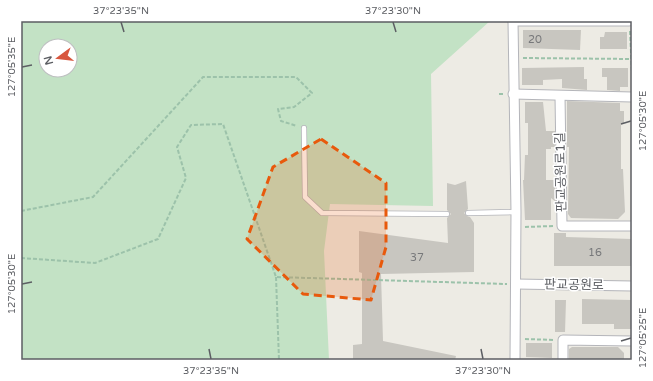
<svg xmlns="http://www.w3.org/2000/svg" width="653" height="381" font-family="'Varela Round','Noto Sans KR',sans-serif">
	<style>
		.green { fill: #c3e2c5; fill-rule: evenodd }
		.building { fill: #c8c6c0 }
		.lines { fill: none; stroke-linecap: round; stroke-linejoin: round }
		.service-casing { stroke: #b4b5ba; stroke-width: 6 }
		.minor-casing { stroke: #b4b5ba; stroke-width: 11 }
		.path { stroke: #9cc2aa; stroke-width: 2; stroke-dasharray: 4 2; stroke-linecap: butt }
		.service { stroke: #fff; stroke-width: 4.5 }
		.minor { stroke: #fff; stroke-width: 9 }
		.marked { fill: #e8590c; fill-opacity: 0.2; stroke: #e8590c; stroke-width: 3; stroke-dasharray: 8 5; stroke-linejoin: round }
		.ticks { fill: none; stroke: #5c5e63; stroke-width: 1.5 }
		.labels { text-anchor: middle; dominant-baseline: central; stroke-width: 3; stroke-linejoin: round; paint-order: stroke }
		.number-label { font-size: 11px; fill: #77787a }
		.street-label { font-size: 13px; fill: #5c5e63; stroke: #fff }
		.neatline { fill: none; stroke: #5c5e63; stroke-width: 1.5 }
		.ticks-label { font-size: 10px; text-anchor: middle; fill: #5c5e63 }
	</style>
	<rect width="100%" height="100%" fill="#edebe4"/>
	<path class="green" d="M 21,21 L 490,21 L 431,74 L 433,206 L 330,204 L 324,251 L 329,360 L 21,360 ZM 46,46 L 70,46 L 70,70 L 46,70 Z"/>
	<g class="building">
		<path d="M 523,30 L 581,30 L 580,50 L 523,48 Z"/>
		<path d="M 605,32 L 627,32 L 627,49 L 600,49 L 600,37 L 604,37 Z"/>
		<path d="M 584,67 L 584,79 L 587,79 L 587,90 L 562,88 L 562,79 L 543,80 L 543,85 L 522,85 L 522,68 Z"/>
		<path d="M 602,68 L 628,68 L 628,87 L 620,87 L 620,91 L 607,90 L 607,77 L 602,77 Z"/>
		<path d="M 567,101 L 620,103 L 620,111 L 624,111 L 624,123 L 621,123 L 621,169 L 623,169 L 625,212 L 618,219 L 571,218 L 568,214 L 569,147 L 567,147 Z"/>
		<path d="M 525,102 L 543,102 L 546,131 L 555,131 L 555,147 L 551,147 L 551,149 L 546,149 L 546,180 L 555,180 L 556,202 L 551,198 L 551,220 L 525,220 L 523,180 L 524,180 L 525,155 L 528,155 L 528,123 L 525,123 Z"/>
		<path d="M 466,181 L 468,209 L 464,213 L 467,216 L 470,217 L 474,223 L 474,272 L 381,274 L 383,341 L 456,356 L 455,360 L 353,360 L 353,345 L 362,344 L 362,273 L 359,272 L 359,231 L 448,243 L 447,218 L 451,214 L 447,210 L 447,183 L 455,185 Z"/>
		<path d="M 554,233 L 566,233 L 566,237 L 632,239 L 632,266 L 554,266 Z"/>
		<path d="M 582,299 L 632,300 L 632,329 L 614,329 L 614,324 L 582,324 Z"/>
		<path d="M 555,300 L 566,300 L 565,332 L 555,332 Z"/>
		<path d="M 526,343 L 552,343 L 552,358 L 526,357 Z"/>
		<path d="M 572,347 L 618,347 L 624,353 L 624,360 L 569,360 L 569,349 Z"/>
	</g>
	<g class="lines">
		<defs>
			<g id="service">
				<path d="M 304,128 L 305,197 L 322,213 L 447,214"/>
				<path d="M 468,213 L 516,212"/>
			</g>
			<g id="minor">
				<path d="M 513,21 L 516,212 L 515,360"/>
				<path d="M 513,21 L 629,21"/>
				<path d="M 513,94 L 632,97"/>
				<path d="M 560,96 L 562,226 L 632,226"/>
				<path d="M 516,284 L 632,286"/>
				<path d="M 563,360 L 563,340 L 632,341"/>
			</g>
		</defs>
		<use href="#service" class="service-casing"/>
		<use href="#minor" class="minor-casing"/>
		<g class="path">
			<path d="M 630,31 L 632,73"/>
			<path d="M 523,58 L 632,59"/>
			<path d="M 499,94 L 504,94"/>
			<path d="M 21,211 L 93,197 L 203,77 L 296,77 L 312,93 L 294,107 L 278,109 L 281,121 L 297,126"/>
			<path d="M 525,227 L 553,226"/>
			<path d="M 21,258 L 95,263 L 158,239 L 186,178 L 177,147 L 191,125 L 223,124 L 276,277 L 507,284"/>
			<path d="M 276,277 L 279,360"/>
			<path d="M 525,339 L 554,340"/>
		</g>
		<use href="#service" class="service"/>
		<use href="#minor" class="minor"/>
	</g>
	<path class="marked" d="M 321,139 L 386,183 L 386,247 L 371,300 L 303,294 L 247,239 L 273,167 Z"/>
	<path class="ticks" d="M 121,22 L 124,32M 393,22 L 396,32M 22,67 L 32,65M 621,124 L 631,121M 22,284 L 32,282M 621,341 L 631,338M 209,349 L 211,359M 481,349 L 483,359"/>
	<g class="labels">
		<g class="number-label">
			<text x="535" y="39">20</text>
			<text x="595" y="252">16</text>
			<text x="417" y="257">37</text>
		</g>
		<g class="street-label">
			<text transform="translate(561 172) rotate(-91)">판교공원로1길</text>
			<text transform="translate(574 285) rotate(1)">판교공원로</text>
		</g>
	</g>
	<rect width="653" height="381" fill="none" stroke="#ffffff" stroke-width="44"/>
	<g transform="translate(58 58) rotate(255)"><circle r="19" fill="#ffffff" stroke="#bebfc1"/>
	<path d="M0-3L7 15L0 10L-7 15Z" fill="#d8573f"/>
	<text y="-6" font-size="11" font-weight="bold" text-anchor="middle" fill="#5c5e63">N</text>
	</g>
	<rect x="22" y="22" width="609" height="337" class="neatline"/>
	<g class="ticks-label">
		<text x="121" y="14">37°23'35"N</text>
		<text x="393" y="14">37°23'30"N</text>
		<text transform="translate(11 67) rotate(-90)" y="4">127°05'35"E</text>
		<text transform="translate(642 121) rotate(-90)" y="4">127°05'30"E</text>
		<text transform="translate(11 284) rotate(-90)" y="4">127°05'30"E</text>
		<text transform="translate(642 338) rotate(-90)" y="4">127°05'25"E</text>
		<text x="211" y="374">37°23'35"N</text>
		<text x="483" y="374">37°23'30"N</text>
	</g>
</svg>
